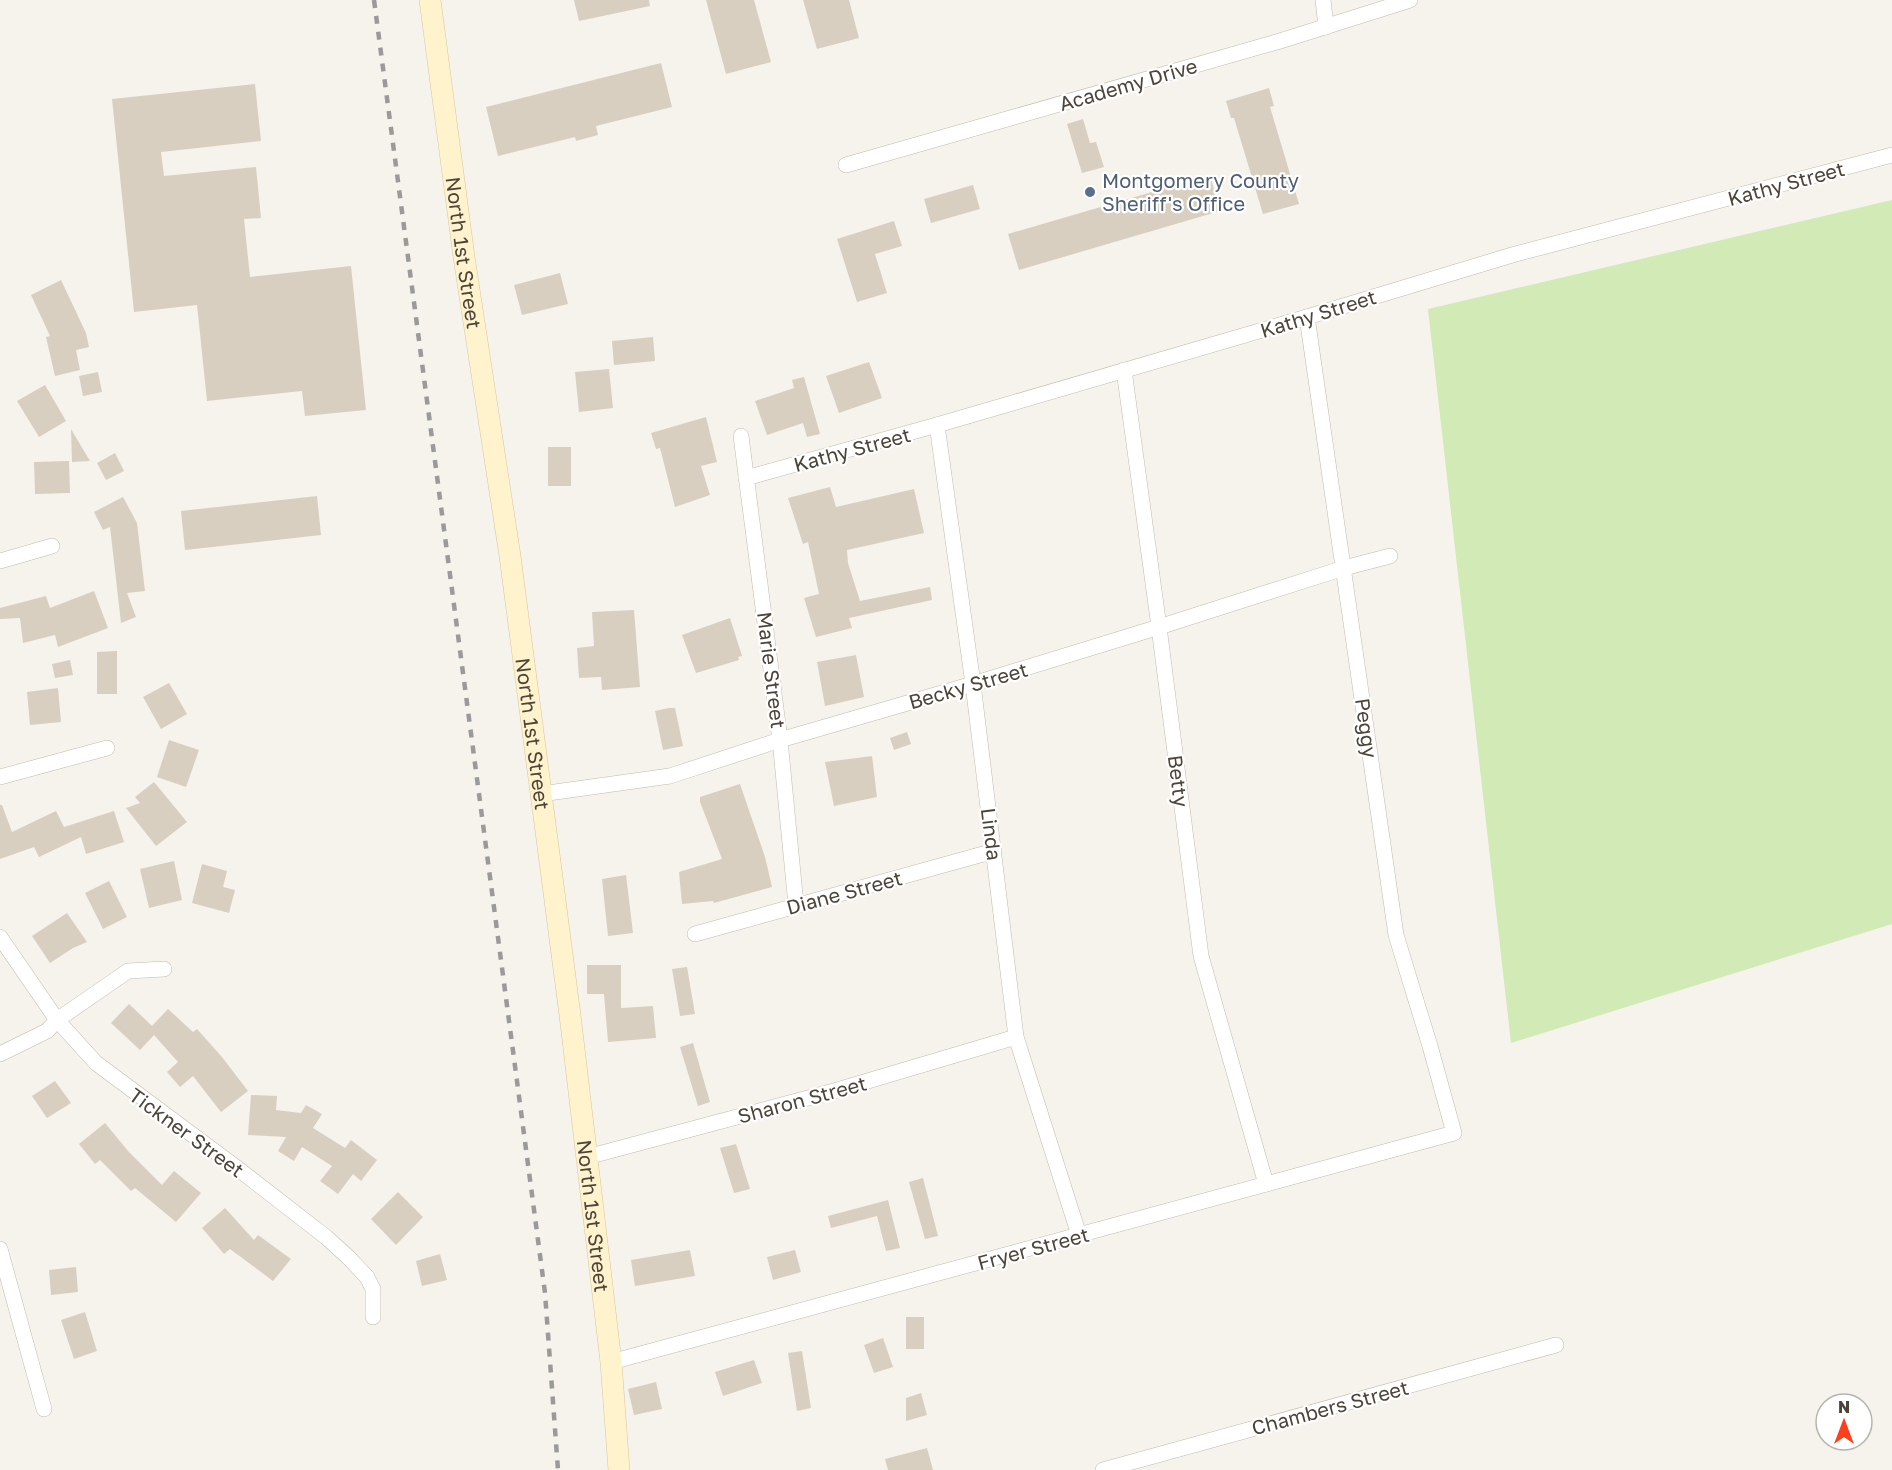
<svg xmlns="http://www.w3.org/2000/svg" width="1892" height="1470" font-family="'Golos Text',sans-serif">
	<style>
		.green { fill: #d2eab5 }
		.building { fill: #d8cfc1 }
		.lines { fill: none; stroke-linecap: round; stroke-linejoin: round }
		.street-casing { stroke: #c2bbae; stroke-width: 16 }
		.secondary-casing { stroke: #d6c79b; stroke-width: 22 }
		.street { stroke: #fff; stroke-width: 15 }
		.secondary { stroke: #fff3cd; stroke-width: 21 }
		.rail { stroke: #9a9a9a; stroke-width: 4.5; stroke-dasharray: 8 8; stroke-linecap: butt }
		.service-dot { fill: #5c6f8a; stroke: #fff; stroke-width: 2 }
		.labels { text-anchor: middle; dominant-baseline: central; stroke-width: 4.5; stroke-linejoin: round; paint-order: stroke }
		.street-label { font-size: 20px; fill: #4b4439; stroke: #fff }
		.service-label { font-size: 20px; fill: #4e5e75; stroke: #fff; text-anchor: start }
	</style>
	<rect width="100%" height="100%" fill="#f6f3ec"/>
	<path class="green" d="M 1892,200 L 1892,924 L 1511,1043 L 1428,309 Z"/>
	<g class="building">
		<path d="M 574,0 L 649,0 L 650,6 L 579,21 Z"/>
		<path d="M 706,0 L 754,0 L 771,62 L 726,74 Z"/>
		<path d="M 803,0 L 849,0 L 859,38 L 817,49 Z"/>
		<path d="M 661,63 L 672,107 L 596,126 L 598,135 L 576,141 L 575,137 L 498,156 L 486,107 Z"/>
		<path d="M 255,84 L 261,141 L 161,152 L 164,176 L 256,167 L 261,218 L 244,219 L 250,277 L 351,266 L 366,410 L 305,416 L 302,391 L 207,401 L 197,305 L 134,312 L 112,99 Z"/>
		<path d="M 1269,88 L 1274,106 L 1270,107 L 1299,204 L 1263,214 L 1234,118 L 1231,118 L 1226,101 Z"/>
		<path d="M 1083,119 L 1090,143 L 1096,142 L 1104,167 L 1082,173 L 1067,124 Z"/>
		<path d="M 1210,175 L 1220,211 L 1019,270 L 1008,234 Z"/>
		<path d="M 973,185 L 980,209 L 931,223 L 924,199 Z"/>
		<path d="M 894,221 L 902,246 L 875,254 L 887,293 L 857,302 L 837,239 Z"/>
		<path d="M 560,273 L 568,304 L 522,315 L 514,285 Z"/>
		<path d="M 61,280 L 86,333 L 89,347 L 76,350 L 80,370 L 55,376 L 46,337 L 50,336 L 31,295 Z"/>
		<path d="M 653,337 L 655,361 L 614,365 L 612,341 Z"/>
		<path d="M 869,362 L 882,398 L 839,413 L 826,376 Z"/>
		<path d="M 609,369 L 613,408 L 579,412 L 575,372 Z"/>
		<path d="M 98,372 L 102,392 L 83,396 L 79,376 Z"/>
		<path d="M 804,377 L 820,434 L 807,437 L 803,423 L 767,435 L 755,401 L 794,388 L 792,380 Z"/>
		<path d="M 45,385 L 66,421 L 39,437 L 17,401 Z"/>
		<path d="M 706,417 L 717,462 L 701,466 L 710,495 L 675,507 L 660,448 L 656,449 L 651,433 Z"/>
		<path d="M 71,429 L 90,461 L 72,462 Z"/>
		<rect x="548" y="447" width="23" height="39"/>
		<path d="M 115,453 L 124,471 L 106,480 L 97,463 Z"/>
		<path d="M 69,461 L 70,493 L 35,494 L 34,462 Z"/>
		<path d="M 830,487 L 836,507 L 914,489 L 924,533 L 847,550 L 848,563 L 860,601 L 930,587 L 932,600 L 849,618 L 852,628 L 816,637 L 804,598 L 819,594 L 808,542 L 803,544 L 788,498 Z"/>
		<path d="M 317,496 L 321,535 L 185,550 L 181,511 Z"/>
		<path d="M 123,497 L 137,523 L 145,591 L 127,593 L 136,617 L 121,623 L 110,527 L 103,530 L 94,512 Z"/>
		<path d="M 94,591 L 108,628 L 58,647 L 55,635 L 23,643 L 20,618 L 0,619 L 0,608 L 46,596 L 50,608 Z"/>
		<path d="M 634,610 L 640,687 L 602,690 L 601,677 L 579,678 L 577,648 L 594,646 L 592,612 Z"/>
		<path d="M 730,618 L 742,656 L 738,657 L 739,660 L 696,673 L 682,635 Z"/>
		<path d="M 117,651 L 117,694 L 97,694 L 97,652 Z"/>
		<path d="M 856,655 L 864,697 L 825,706 L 817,662 Z"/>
		<path d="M 70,660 L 73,675 L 55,678 L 52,664 Z"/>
		<path d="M 169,683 L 187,714 L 161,729 L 143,697 Z"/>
		<path d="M 58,688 L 61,722 L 30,725 L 27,692 Z"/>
		<path d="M 669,708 L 675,708 L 683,746 L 663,750 L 655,711 Z"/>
		<path d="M 907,732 L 911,744 L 894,750 L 890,738 Z"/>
		<path d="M 169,740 L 199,750 L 186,787 L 157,777 Z"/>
		<path d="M 872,756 L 877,797 L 834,806 L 825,762 Z"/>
		<path d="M 154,782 L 187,822 L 156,846 L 126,808 L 140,803 L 135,797 Z"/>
		<path d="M 740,784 L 765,857 L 772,887 L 714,903 L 713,901 L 682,904 L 679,872 L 722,859 L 700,802 L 700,797 Z"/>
		<path d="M 0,805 L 2,805 L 12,832 L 56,811 L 64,827 L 114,811 L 124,842 L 86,854 L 81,837 L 39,857 L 34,847 L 0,859 Z"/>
		<path d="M 174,861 L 182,900 L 149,908 L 140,869 Z"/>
		<path d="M 202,864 L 227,871 L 223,887 L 235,890 L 229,913 L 192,903 Z"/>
		<path d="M 626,875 L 633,933 L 608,936 L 602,879 Z"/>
		<path d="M 109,881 L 127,917 L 103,929 L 85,893 Z"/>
		<path d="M 67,913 L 87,942 L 73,948 L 50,963 L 32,936 Z"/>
		<path d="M 587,965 L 621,965 L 621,1008 L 653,1006 L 656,1038 L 608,1042 L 604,994 L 587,994 Z"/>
		<path d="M 687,967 L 695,1014 L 680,1016 L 672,969 Z"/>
		<path d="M 129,1004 L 152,1026 L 168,1009 L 193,1032 L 197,1029 L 222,1057 L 248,1091 L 221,1112 L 193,1076 L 180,1087 L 167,1072 L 178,1062 L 154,1035 L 140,1050 L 111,1023 Z"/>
		<path d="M 693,1043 L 710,1102 L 698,1106 L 680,1047 Z"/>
		<path d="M 55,1081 L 71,1103 L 47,1118 L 32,1096 Z"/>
		<path d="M 251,1095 L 277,1096 L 276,1110 L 301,1113 L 306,1105 L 322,1114 L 313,1128 L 345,1148 L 351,1140 L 377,1160 L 361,1181 L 353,1174 L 338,1194 L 320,1181 L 332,1166 L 302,1147 L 294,1161 L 278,1151 L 286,1137 L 248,1135 Z"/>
		<path d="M 105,1123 L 128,1151 L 162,1185 L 174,1171 L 201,1193 L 176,1222 L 135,1188 L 131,1191 L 100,1160 L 95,1164 L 79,1144 Z"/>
		<path d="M 736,1144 L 750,1189 L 734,1193 L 720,1148 Z"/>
		<path d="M 923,1178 L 938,1236 L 925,1239 L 909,1182 Z"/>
		<path d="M 398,1192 L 423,1217 L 396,1245 L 371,1219 Z"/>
		<path d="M 888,1200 L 900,1248 L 886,1251 L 877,1216 L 831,1228 L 828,1216 Z"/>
		<path d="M 225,1208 L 254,1240 L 258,1235 L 291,1259 L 273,1281 L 230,1249 L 224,1254 L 202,1228 Z"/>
		<path d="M 690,1250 L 695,1276 L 635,1286 L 631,1260 Z"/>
		<path d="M 795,1250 L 801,1272 L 773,1280 L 767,1257 Z"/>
		<path d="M 440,1254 L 447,1280 L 422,1286 L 416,1261 Z"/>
		<path d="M 76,1267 L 78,1292 L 51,1295 L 49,1270 Z"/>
		<path d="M 85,1312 L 97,1351 L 74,1359 L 61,1320 Z"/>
		<rect x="906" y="1317" width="18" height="32"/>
		<path d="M 883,1338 L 893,1367 L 874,1373 L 864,1345 Z"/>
		<path d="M 802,1351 L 811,1408 L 797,1411 L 788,1353 Z"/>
		<path d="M 754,1360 L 762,1383 L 723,1396 L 715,1372 Z"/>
		<path d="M 656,1382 L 662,1409 L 634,1415 L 628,1389 Z"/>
		<path d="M 921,1393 L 927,1415 L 906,1421 L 906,1398 Z"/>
		<path d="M 927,1448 L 933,1470 L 888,1470 L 885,1459 Z"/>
	</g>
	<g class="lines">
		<defs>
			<g id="street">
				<path d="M 1323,0 L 1326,27"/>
				<path d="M 846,165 L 1280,41 L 1410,0"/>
				<path d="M 1124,370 L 1159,627 L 1201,956 L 1266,1184"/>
				<path d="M 937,425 L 973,684 L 1016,1037 L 1079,1235"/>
				<path d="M 741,436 L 780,740 L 796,905"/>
				<path d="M 746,478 L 937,425 L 1307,317 L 1512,255 L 1892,155"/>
				<path d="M 0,561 L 52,546"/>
				<path d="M 0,777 L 107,748"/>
				<path d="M 541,794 L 670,776 L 780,740 L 973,684 L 1159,627 L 1344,568 L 1390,556"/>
				<path d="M 695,934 L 994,851"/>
				<path d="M 0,937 L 57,1020 L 96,1063 L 237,1168 L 326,1237 L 348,1257 L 367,1277 L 373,1289 L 373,1317"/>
				<path d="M 0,1054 L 47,1031 L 57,1020 L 128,971 L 164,969"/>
				<path d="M 587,1157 L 834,1091 L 1016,1037"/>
				<path d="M 0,1249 L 44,1409"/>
				<path d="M 611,1362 L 1454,1133 L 1430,1046 L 1396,935 L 1307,317"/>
				<path d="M 1103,1470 L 1556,1345"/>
			</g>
			<g id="secondary">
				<path id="s1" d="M 430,0 L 464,257 L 510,556 L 570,1015 L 611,1362 L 619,1470"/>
			</g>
		</defs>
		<use href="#street" class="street-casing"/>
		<use href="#secondary" class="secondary-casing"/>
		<use href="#street" class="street"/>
		<use href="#secondary" class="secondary"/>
		<path class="rail" d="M 374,0 L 545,1293 L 558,1470"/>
	</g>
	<circle class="service-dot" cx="1090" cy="192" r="6"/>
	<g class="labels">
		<g class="street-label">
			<text transform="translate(1128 84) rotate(-16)">Academy Drive</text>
			<text transform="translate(1786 183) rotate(-15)">Kathy Street</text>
			<text stroke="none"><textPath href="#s1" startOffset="255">North 1st Street</textPath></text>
			<text transform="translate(1318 313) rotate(-17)">Kathy Street</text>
			<text transform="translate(852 449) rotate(-15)">Kathy Street</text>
			<text transform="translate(772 670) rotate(83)">Marie Street</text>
			<text transform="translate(968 685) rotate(-16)">Becky Street</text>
			<text transform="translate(1367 728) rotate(82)">Peggy</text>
			<text stroke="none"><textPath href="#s1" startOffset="741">North 1st Street</textPath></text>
			<text transform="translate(1179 781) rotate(83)">Betty</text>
			<text transform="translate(992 834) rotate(83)">Linda</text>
			<text transform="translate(844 892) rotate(-15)">Diane Street</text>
			<text transform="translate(802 1099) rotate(-15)">Sharon Street</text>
			<text transform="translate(187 1132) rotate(36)">Tickner Street</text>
			<text stroke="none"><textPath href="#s1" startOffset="1227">North 1st Street</textPath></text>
			<text transform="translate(1033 1248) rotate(-15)">Fryer Street</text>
			<text transform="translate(1330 1407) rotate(-15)">Chambers Street</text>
		</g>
		<g class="service-label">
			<text x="1102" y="180">Montgomery County<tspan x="1102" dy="23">Sheriff's Office</tspan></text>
		</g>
	</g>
	<g transform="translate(1844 1422)"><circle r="28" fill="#ffffff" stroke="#b7b4b0" stroke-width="1.5"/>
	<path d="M0-4.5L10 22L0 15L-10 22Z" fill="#fc3f1d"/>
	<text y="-9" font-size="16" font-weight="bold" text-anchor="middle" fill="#4b4439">N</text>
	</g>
</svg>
